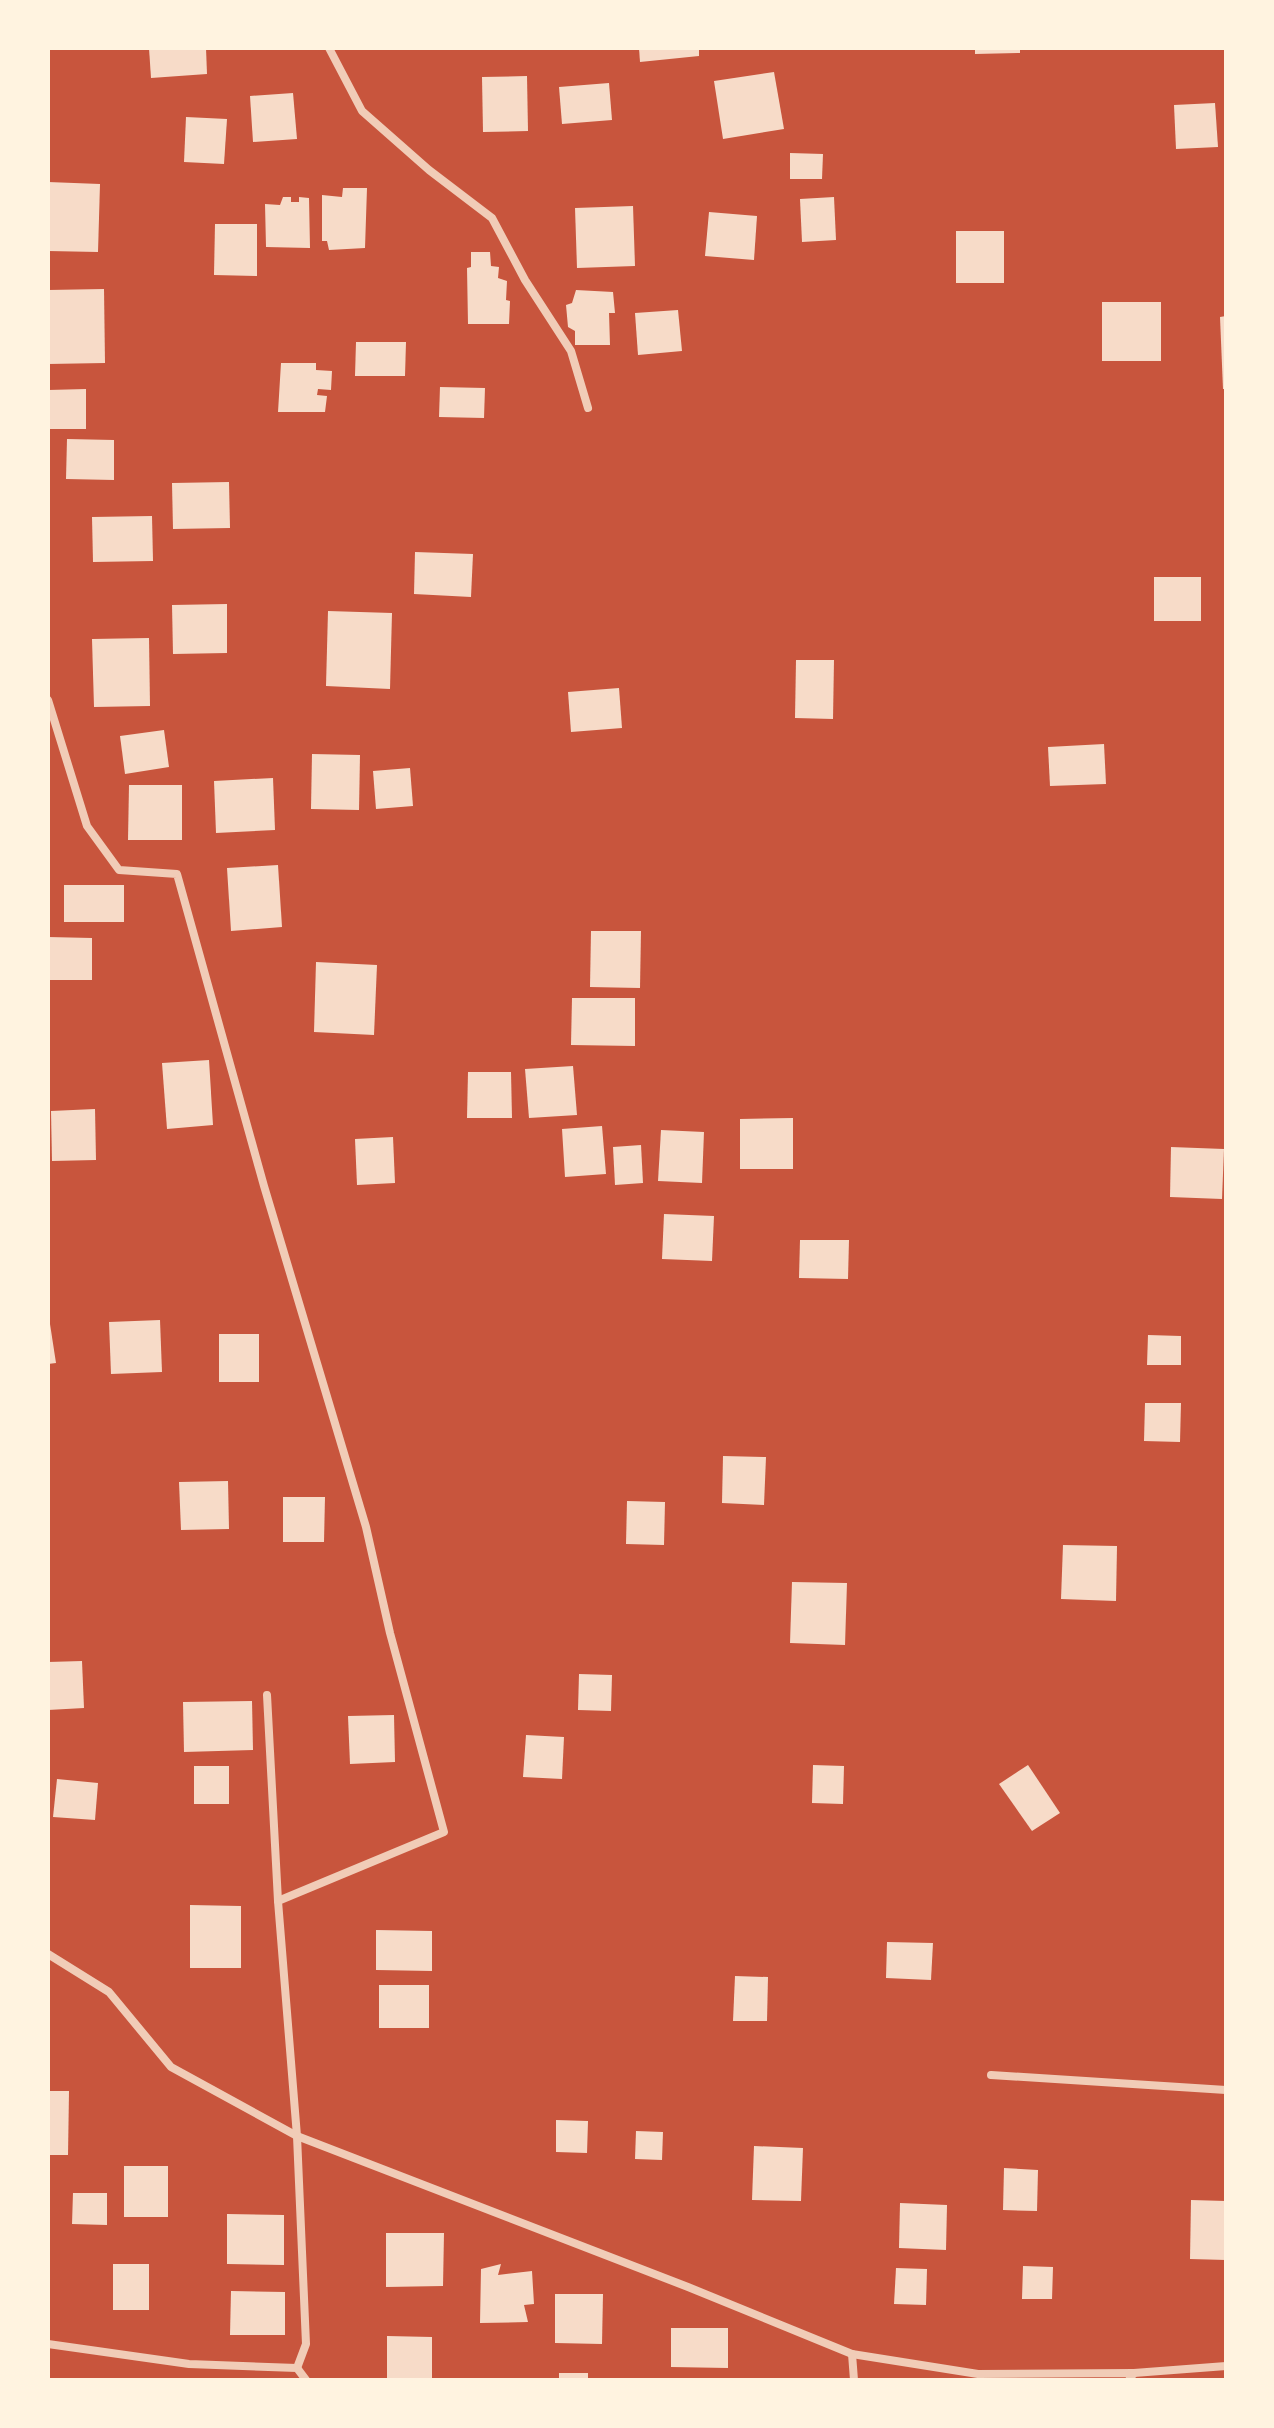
<svg xmlns="http://www.w3.org/2000/svg" width="1274" height="2428" font-family="'Archivo Narrow',sans-serif">
	<style>
		.building { fill: #f7dbc8 }
		.lines { fill: none; stroke-linecap: round; stroke-linejoin: round }
		.minor { stroke: #f1ccb7; stroke-width: 8 }
	</style>
	<rect width="100%" height="100%" fill="#c8553d"/>
	<g class="building">
		<path d="M 149,48 L 206,48 L 207,74 L 151,78 Z"/>
		<path d="M 639,48 L 699,48 L 699,56 L 640,62 Z"/>
		<path d="M 975,48 L 1020,48 L 1020,53 L 975,54 Z"/>
		<path d="M 774,72 L 784,129 L 723,139 L 714,81 Z"/>
		<path d="M 527,76 L 528,131 L 483,132 L 482,77 Z"/>
		<path d="M 609,83 L 612,120 L 562,124 L 559,87 Z"/>
		<path d="M 293,93 L 297,139 L 253,142 L 250,96 Z"/>
		<path d="M 1215,103 L 1218,147 L 1176,149 L 1174,105 Z"/>
		<path d="M 186,117 L 227,119 L 224,164 L 184,162 Z"/>
		<path d="M 790,153 L 823,154 L 822,179 L 790,179 Z"/>
		<path d="M 48,182 L 100,184 L 98,252 L 48,251 Z"/>
		<path d="M 343,188 L 367,188 L 365,248 L 329,250 L 327,241 L 322,241 L 322,195 L 342,197 Z"/>
		<path d="M 283,197 L 291,197 L 291,202 L 299,202 L 299,197 L 309,198 L 310,248 L 266,247 L 265,204 L 280,205 Z"/>
		<path d="M 834,197 L 836,240 L 802,242 L 800,199 Z"/>
		<path d="M 633,206 L 635,266 L 577,268 L 575,208 Z"/>
		<path d="M 709,212 L 757,216 L 754,260 L 705,256 Z"/>
		<path d="M 215,224 L 257,224 L 257,276 L 214,275 Z"/>
		<rect x="956" y="231" width="48" height="52"/>
		<path d="M 471,252 L 490,252 L 491,266 L 499,267 L 498,278 L 507,281 L 506,300 L 510,301 L 509,324 L 468,324 L 467,268 L 471,267 Z"/>
		<path d="M 104,289 L 105,363 L 48,364 L 48,290 Z"/>
		<path d="M 576,290 L 613,292 L 615,313 L 609,313 L 610,345 L 575,345 L 575,331 L 568,327 L 566,305 L 572,303 Z"/>
		<rect x="1102" y="302" width="59" height="59"/>
		<path d="M 678,310 L 682,351 L 638,355 L 635,313 Z"/>
		<path d="M 1226,316 L 1226,389 L 1223,389 L 1220,317 Z"/>
		<path d="M 356,342 L 406,342 L 405,376 L 355,376 Z"/>
		<path d="M 281,363 L 316,363 L 316,370 L 332,371 L 331,390 L 318,389 L 317,395 L 327,396 L 325,412 L 278,412 Z"/>
		<path d="M 440,387 L 485,388 L 484,418 L 439,417 Z"/>
		<path d="M 86,389 L 86,429 L 48,429 L 48,390 Z"/>
		<path d="M 67,439 L 114,440 L 114,480 L 66,479 Z"/>
		<path d="M 229,482 L 230,528 L 173,529 L 172,483 Z"/>
		<path d="M 152,516 L 153,561 L 93,562 L 92,517 Z"/>
		<path d="M 415,552 L 473,554 L 471,597 L 414,594 Z"/>
		<rect x="1154" y="577" width="47" height="44"/>
		<path d="M 227,604 L 227,653 L 173,654 L 172,605 Z"/>
		<path d="M 328,611 L 392,613 L 390,689 L 326,686 Z"/>
		<path d="M 149,638 L 150,706 L 94,707 L 92,639 Z"/>
		<path d="M 796,660 L 834,660 L 833,719 L 795,718 Z"/>
		<path d="M 619,688 L 622,728 L 571,732 L 568,692 Z"/>
		<path d="M 164,730 L 169,767 L 125,774 L 120,736 Z"/>
		<path d="M 1104,744 L 1106,784 L 1050,786 L 1048,747 Z"/>
		<path d="M 312,754 L 360,755 L 359,810 L 311,809 Z"/>
		<path d="M 410,768 L 413,806 L 376,809 L 373,771 Z"/>
		<path d="M 273,778 L 275,830 L 216,833 L 214,781 Z"/>
		<path d="M 129,785 L 182,785 L 182,840 L 128,840 Z"/>
		<path d="M 278,865 L 282,927 L 231,931 L 227,868 Z"/>
		<rect x="64" y="885" width="60" height="37"/>
		<path d="M 591,931 L 641,931 L 640,988 L 590,987 Z"/>
		<path d="M 48,937 L 92,938 L 92,980 L 48,980 Z"/>
		<path d="M 316,962 L 377,965 L 374,1035 L 314,1032 Z"/>
		<path d="M 572,998 L 635,998 L 635,1046 L 571,1045 Z"/>
		<path d="M 209,1060 L 213,1125 L 167,1129 L 162,1063 Z"/>
		<path d="M 573,1066 L 577,1115 L 529,1118 L 525,1069 Z"/>
		<path d="M 468,1072 L 511,1072 L 512,1118 L 467,1118 Z"/>
		<path d="M 95,1109 L 96,1160 L 52,1161 L 51,1111 Z"/>
		<path d="M 793,1118 L 793,1169 L 740,1169 L 740,1119 Z"/>
		<path d="M 602,1126 L 606,1174 L 565,1177 L 562,1129 Z"/>
		<path d="M 661,1130 L 704,1132 L 702,1183 L 658,1181 Z"/>
		<path d="M 393,1137 L 395,1183 L 357,1185 L 355,1139 Z"/>
		<path d="M 641,1145 L 643,1183 L 615,1185 L 613,1147 Z"/>
		<path d="M 1171,1147 L 1224,1149 L 1222,1199 L 1170,1197 Z"/>
		<path d="M 664,1214 L 714,1216 L 712,1261 L 662,1259 Z"/>
		<path d="M 800,1240 L 849,1240 L 848,1279 L 799,1278 Z"/>
		<path d="M 160,1320 L 162,1372 L 111,1374 L 109,1322 Z"/>
		<path d="M 48,1324 L 50,1324 L 56,1363 L 48,1364 Z"/>
		<rect x="219" y="1334" width="40" height="48"/>
		<path d="M 1148,1335 L 1181,1336 L 1181,1365 L 1147,1365 Z"/>
		<path d="M 1145,1403 L 1181,1403 L 1180,1442 L 1144,1441 Z"/>
		<path d="M 723,1456 L 766,1457 L 764,1505 L 722,1503 Z"/>
		<path d="M 228,1481 L 229,1529 L 181,1530 L 179,1482 Z"/>
		<path d="M 283,1497 L 325,1497 L 324,1542 L 283,1542 Z"/>
		<path d="M 627,1501 L 665,1502 L 664,1545 L 626,1544 Z"/>
		<path d="M 1063,1545 L 1117,1546 L 1116,1601 L 1061,1599 Z"/>
		<path d="M 792,1582 L 847,1583 L 845,1645 L 790,1643 Z"/>
		<path d="M 82,1661 L 84,1708 L 48,1710 L 48,1662 Z"/>
		<path d="M 579,1674 L 612,1675 L 611,1711 L 578,1710 Z"/>
		<path d="M 252,1701 L 253,1750 L 184,1752 L 183,1702 Z"/>
		<path d="M 394,1715 L 395,1762 L 350,1764 L 348,1716 Z"/>
		<path d="M 526,1735 L 564,1737 L 562,1779 L 523,1777 Z"/>
		<path d="M 813,1765 L 844,1766 L 843,1804 L 812,1803 Z"/>
		<path d="M 1028,1765 L 1060,1813 L 1032,1831 L 999,1784 Z"/>
		<rect x="194" y="1766" width="35" height="38"/>
		<path d="M 57,1779 L 98,1783 L 95,1820 L 53,1817 Z"/>
		<path d="M 190,1905 L 241,1906 L 241,1968 L 190,1968 Z"/>
		<path d="M 376,1930 L 432,1931 L 432,1971 L 376,1970 Z"/>
		<path d="M 887,1942 L 933,1943 L 931,1980 L 886,1978 Z"/>
		<path d="M 735,1976 L 768,1977 L 767,2021 L 733,2021 Z"/>
		<rect x="379" y="1985" width="50" height="43"/>
		<path d="M 48,2091 L 69,2091 L 68,2155 L 48,2155 Z"/>
		<path d="M 556,2120 L 588,2121 L 587,2153 L 556,2152 Z"/>
		<path d="M 636,2131 L 663,2132 L 662,2160 L 635,2159 Z"/>
		<path d="M 754,2146 L 803,2148 L 801,2201 L 752,2200 Z"/>
		<rect x="124" y="2166" width="44" height="51"/>
		<path d="M 1004,2168 L 1038,2170 L 1037,2211 L 1003,2210 Z"/>
		<path d="M 73,2193 L 107,2193 L 107,2225 L 72,2224 Z"/>
		<path d="M 1191,2200 L 1226,2201 L 1226,2260 L 1190,2259 Z"/>
		<path d="M 900,2203 L 947,2205 L 946,2250 L 899,2248 Z"/>
		<path d="M 227,2214 L 284,2215 L 284,2265 L 227,2264 Z"/>
		<path d="M 386,2233 L 444,2233 L 443,2286 L 386,2287 Z"/>
		<rect x="113" y="2264" width="36" height="46"/>
		<path d="M 501,2264 L 498,2275 L 532,2271 L 534,2304 L 524,2305 L 528,2322 L 480,2323 L 481,2269 Z"/>
		<path d="M 1023,2266 L 1053,2267 L 1052,2299 L 1022,2299 Z"/>
		<path d="M 896,2268 L 927,2269 L 926,2305 L 894,2304 Z"/>
		<path d="M 231,2291 L 285,2292 L 285,2335 L 230,2335 Z"/>
		<path d="M 555,2294 L 603,2294 L 602,2344 L 555,2343 Z"/>
		<path d="M 671,2328 L 728,2328 L 728,2368 L 671,2367 Z"/>
		<path d="M 387,2336 L 432,2337 L 432,2380 L 387,2380 Z"/>
		<rect x="559" y="2373" width="29" height="7"/>
	</g>
	<g class="lines">
		<g class="minor">
			<path d="M 329,48 L 362,111 L 429,170 L 492,218 L 525,280 L 571,351 L 588,408"/>
			<path d="M 48,700 L 87,826 L 119,870 L 177,874 L 264,1186 L 366,1527 L 390,1633 L 444,1832 L 278,1901 L 297,2136 L 306,2344 L 297,2368"/>
			<path d="M 267,1695 L 278,1901"/>
			<path d="M 48,1954 L 109,1992 L 171,2067 L 297,2136 L 688,2287 L 852,2354 L 978,2374 L 1134,2373 L 1129,2380"/>
			<path d="M 991,2075 L 1226,2090"/>
			<path d="M 48,2344 L 189,2364 L 297,2368 L 306,2380"/>
			<path d="M 852,2354 L 854,2380"/>
			<path d="M 1134,2373 L 1226,2366"/>
		</g>
	</g>
	<rect width="1274" height="2428" fill="none" stroke="#fff3e0" stroke-width="100"/>
</svg>
